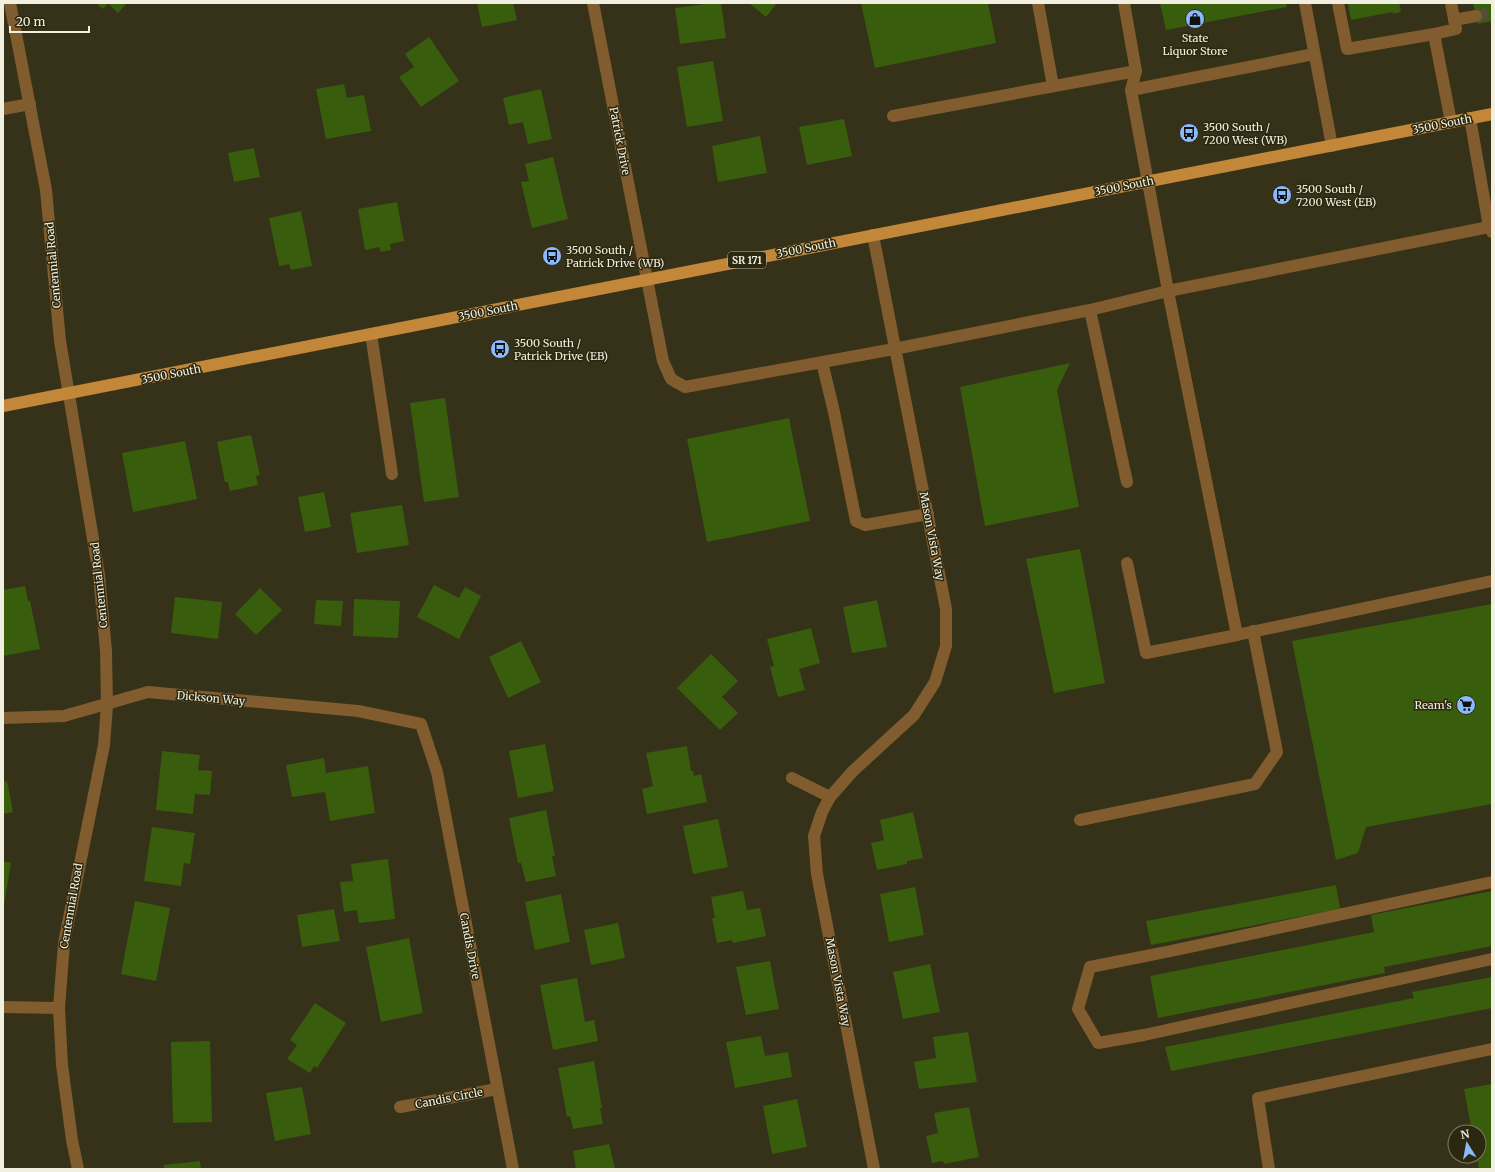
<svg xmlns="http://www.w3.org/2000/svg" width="1495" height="1172" font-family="Merriweather,serif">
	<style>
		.building { fill: #375d0d }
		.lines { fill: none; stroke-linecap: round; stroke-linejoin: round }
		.minor-tunnel { stroke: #524e37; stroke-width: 12; stroke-dasharray: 12 6; stroke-linecap: butt }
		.minor { stroke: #805c2e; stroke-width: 12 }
		.major { stroke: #c28739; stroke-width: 12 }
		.labels { text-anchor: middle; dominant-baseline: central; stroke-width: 3; stroke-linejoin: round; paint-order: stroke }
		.shield { fill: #2c280f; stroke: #b6b4a1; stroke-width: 1 }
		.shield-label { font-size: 10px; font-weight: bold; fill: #f1f0e0 }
		.poi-label { font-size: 11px; fill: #f1f0e0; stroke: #2c280f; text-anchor: start }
		.street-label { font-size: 11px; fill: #f1f0e0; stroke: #2c280f }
	</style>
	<rect width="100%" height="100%" fill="#363219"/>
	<g class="building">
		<path d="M 96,3 L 127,3 L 118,13 L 108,3 L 103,9 Z"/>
		<path d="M 477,3 L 513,3 L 517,20 L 482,27 Z"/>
		<path d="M 714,3 L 721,3 L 726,38 L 680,44 L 675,8 Z"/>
		<path d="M 749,3 L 777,3 L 766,17 Z"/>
		<path d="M 861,3 L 988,3 L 996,43 L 875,68 Z"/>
		<path d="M 1160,3 L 1286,3 L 1287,7 L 1166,30 Z"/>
		<path d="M 1348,3 L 1399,3 L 1401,12 L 1393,14 L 1393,12 L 1351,20 Z"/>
		<path d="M 1473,3 L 1492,3 L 1492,21 L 1478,24 Z"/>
		<path d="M 429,37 L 459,81 L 421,107 L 399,77 L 414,67 L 405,54 Z"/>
		<path d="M 713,61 L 723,121 L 687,127 L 677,67 Z"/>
		<path d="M 344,84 L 347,98 L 364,95 L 371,131 L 326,139 L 316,89 Z"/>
		<path d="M 541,89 L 552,139 L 528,144 L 523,122 L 509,125 L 503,98 Z"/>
		<path d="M 844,119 L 852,156 L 807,165 L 799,127 Z"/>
		<path d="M 760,136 L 767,173 L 718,182 L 712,146 Z"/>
		<path d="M 254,148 L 260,177 L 234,182 L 228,153 Z"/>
		<path d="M 553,157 L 568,219 L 532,228 L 521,182 L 529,181 L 525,164 Z"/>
		<path d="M 397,202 L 404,241 L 390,244 L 391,250 L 380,252 L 380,247 L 365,250 L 358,209 Z"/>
		<path d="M 301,211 L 312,266 L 291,270 L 289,264 L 279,266 L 269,218 Z"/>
		<path d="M 1070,363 L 1057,390 L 1079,507 L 985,526 L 960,387 Z"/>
		<path d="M 445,398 L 459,497 L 424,502 L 410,403 Z"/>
		<path d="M 789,418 L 810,521 L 707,542 L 687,439 Z"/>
		<path d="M 251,435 L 260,475 L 256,476 L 258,485 L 230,491 L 228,482 L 225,482 L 217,442 Z"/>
		<path d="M 185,441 L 197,499 L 133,512 L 122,453 Z"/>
		<path d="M 324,492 L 331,527 L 305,532 L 298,497 Z"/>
		<path d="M 402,505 L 409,545 L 357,553 L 350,513 Z"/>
		<path d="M 1080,549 L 1105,683 L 1054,693 L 1026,559 Z"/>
		<path d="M 434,585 L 459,598 L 465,587 L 481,596 L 459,639 L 417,617 Z"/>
		<path d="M 25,586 L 28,601 L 30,601 L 40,649 L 3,656 L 3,590 Z"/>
		<path d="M 260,588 L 282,610 L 256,635 L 235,614 Z"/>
		<path d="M 175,597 L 222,602 L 218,639 L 171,633 Z"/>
		<path d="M 354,599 L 400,601 L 398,638 L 353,636 Z"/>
		<path d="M 316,600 L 343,601 L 341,626 L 314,624 Z"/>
		<path d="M 877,600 L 887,647 L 852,653 L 843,607 Z"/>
		<path d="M 1492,604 L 1492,804 L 1366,827 L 1358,853 L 1336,860 L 1292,641 Z"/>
		<path d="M 811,628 L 820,663 L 799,669 L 805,690 L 778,697 L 770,667 L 774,666 L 767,639 Z"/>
		<path d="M 521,641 L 541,682 L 508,698 L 489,657 Z"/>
		<path d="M 711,654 L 738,681 L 722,697 L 738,713 L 720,730 L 677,688 Z"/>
		<path d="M 545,744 L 554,791 L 518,798 L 509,751 Z"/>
		<path d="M 687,746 L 691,771 L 693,771 L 694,776 L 701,774 L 707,802 L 647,814 L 642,789 L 653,786 L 646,753 Z"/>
		<path d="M 162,751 L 200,755 L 198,770 L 212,771 L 210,795 L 195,794 L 193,814 L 156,810 Z"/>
		<path d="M 324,758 L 326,773 L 368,766 L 375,813 L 330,821 L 325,792 L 292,797 L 286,765 Z"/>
		<path d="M 7,781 L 13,812 L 3,814 L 3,782 Z"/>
		<path d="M 546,810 L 555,856 L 552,856 L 556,876 L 526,882 L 521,863 L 518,863 L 509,818 Z"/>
		<path d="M 913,812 L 923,858 L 907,861 L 907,864 L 877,870 L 871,843 L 884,840 L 880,820 Z"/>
		<path d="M 718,819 L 728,867 L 693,874 L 683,826 Z"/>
		<path d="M 152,827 L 195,833 L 190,864 L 184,863 L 181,886 L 144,881 Z"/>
		<path d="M 388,859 L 395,919 L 359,923 L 357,910 L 344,912 L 340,882 L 353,881 L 351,864 Z"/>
		<path d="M 3,861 L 11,863 L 4,905 L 3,905 Z"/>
		<path d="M 1336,885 L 1340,909 L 1151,945 L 1146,921 Z"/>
		<path d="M 915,887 L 924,935 L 889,942 L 880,894 Z"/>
		<path d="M 743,891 L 747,910 L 760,908 L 766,936 L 733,943 L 732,940 L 717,943 L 712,918 L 715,918 L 711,897 Z"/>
		<path d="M 1492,891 L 1492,946 L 1384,967 L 1385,973 L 1158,1018 L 1150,976 L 1374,932 L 1371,915 Z"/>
		<path d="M 561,894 L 570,942 L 535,950 L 525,902 Z"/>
		<path d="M 135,901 L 170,908 L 156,981 L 121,974 Z"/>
		<path d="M 334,909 L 340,941 L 302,947 L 297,915 Z"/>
		<path d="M 618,923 L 625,958 L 591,965 L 584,930 Z"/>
		<path d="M 409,938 L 423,1013 L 381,1022 L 366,947 Z"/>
		<path d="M 770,961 L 779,1009 L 746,1015 L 736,967 Z"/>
		<path d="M 930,964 L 940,1012 L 903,1019 L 893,972 Z"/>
		<path d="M 1492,977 L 1492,1008 L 1171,1071 L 1165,1047 L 1414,998 L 1412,992 Z"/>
		<path d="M 577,978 L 585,1022 L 594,1020 L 598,1041 L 553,1050 L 540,985 Z"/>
		<path d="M 315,1003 L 346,1023 L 317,1068 L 314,1066 L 310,1073 L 287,1059 L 297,1045 L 290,1040 Z"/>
		<path d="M 968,1032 L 977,1082 L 919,1089 L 914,1062 L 936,1058 L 933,1037 Z"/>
		<path d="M 761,1036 L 765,1056 L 788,1052 L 792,1077 L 735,1088 L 726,1042 Z"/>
		<path d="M 210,1041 L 212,1122 L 173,1123 L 171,1042 Z"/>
		<path d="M 594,1061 L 602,1108 L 600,1108 L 603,1124 L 573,1129 L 570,1116 L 567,1117 L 558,1068 Z"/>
		<path d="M 1492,1084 L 1492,1169 L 1479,1169 L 1477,1156 L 1479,1156 L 1479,1132 L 1472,1132 L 1464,1089 Z"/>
		<path d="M 302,1087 L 311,1134 L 275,1141 L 266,1093 Z"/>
		<path d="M 797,1099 L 807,1147 L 772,1154 L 763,1106 Z"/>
		<path d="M 969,1107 L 979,1157 L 944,1164 L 943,1161 L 932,1163 L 926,1136 L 938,1133 L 934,1113 Z"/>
		<path d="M 609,1144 L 615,1169 L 576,1169 L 573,1151 Z"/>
		<path d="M 200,1161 L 201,1169 L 164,1169 L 164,1165 Z"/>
	</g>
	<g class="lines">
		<path class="minor-tunnel" d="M 1476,16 L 1492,13"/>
		<g class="minor">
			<path d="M 10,3 L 46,190 L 60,341 L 99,575 L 106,651 L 107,705 L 104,745 L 64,943 L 59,1008 L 62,1065 L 72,1140 L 78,1169"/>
			<path d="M 593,3 L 663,361 L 671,379 L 685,387 L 894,349 L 1090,310 L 1168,291 L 1489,227"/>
			<path d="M 1038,3 L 1053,86"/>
			<path d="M 1124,3 L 1136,71 L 1131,90 L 1168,291 L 1237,635 L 1492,581"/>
			<path d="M 1305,3 L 1332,146"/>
			<path d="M 1338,3 L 1347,49 L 1434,34 L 1451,122"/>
			<path d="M 1454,20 L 1476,16"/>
			<path d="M 1434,34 L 1456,29 L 1451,3"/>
			<path d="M 1131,90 L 1314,54"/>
			<path d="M 3,109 L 30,104"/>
			<path d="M 893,116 L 1136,71"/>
			<path d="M 1470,118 L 1489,227 L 1492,232"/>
			<path d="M 873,235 L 946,609 L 946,646 L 935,682 L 914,715 L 853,771 L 830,797 L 822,812 L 814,836 L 817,874 L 874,1169"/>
			<path d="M 1090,310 L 1127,482"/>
			<path d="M 371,334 L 392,474"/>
			<path d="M 822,362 L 834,412 L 856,521 L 865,525 L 928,514"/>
			<path d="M 1127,563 L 1146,653 L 1237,635"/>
			<path d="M 3,718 L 64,716 L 148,692 L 358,711 L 421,724 L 437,772 L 513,1169"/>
			<path d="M 792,778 L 830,797"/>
			<path d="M 1080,820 L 1255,784 L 1277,752 L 1253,631"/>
			<path d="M 1492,882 L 1171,951 L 1090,967 L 1078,1009 L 1098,1043 L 1144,1035 L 1492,959"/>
			<path d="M 3,1007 L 59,1008"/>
			<path d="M 400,1107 L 497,1089"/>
			<path d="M 1269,1169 L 1258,1098 L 1492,1049"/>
		</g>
		<path class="major" d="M 3,406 L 1492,114"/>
	</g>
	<defs>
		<symbol id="shop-disc" viewBox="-11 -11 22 22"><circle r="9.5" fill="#8abafc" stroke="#2c280f"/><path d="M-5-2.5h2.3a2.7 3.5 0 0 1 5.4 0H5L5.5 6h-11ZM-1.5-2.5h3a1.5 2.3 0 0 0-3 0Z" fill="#111"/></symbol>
		<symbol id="bus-disc" viewBox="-11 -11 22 22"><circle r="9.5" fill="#8abafc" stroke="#2c280f"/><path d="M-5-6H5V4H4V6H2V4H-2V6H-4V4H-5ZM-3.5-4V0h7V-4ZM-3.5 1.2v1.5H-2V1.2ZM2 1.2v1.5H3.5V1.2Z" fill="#111"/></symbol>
		<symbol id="supermarket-disc" viewBox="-11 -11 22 22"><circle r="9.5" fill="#8abafc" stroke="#2c280f"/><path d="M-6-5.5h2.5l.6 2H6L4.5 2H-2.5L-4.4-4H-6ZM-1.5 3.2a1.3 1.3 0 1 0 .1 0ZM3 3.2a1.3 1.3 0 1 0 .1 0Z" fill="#111"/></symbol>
	</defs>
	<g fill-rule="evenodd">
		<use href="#shop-disc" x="1184" y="8" width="22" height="22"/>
		<use href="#bus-disc" x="1178" y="122" width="22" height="22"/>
		<use href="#bus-disc" x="1271" y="184" width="22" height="22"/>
		<use href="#bus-disc" x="541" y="245" width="22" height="22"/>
		<use href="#bus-disc" x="489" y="338" width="22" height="22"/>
		<use href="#supermarket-disc" x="1455" y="694" width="22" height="22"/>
	</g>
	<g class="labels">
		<rect class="shield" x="728" y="252" width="38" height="16" rx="3"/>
		<g class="shield-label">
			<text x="747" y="260">SR 171</text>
		</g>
		<g class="poi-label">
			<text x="1195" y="38" text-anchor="middle">State<tspan x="1195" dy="13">Liquor Store</tspan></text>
			<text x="1203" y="127">3500 South /<tspan x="1203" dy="13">7200 West (WB)</tspan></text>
			<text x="1296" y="189">3500 South /<tspan x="1296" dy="13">7200 West (EB)</tspan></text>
			<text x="566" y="250">3500 South /<tspan x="566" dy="13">Patrick Drive (WB)</tspan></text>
			<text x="514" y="343">3500 South /<tspan x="514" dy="13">Patrick Drive (EB)</tspan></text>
			<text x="1452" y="705" text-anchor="end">Ream's</text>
		</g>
		<g class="street-label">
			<text transform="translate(1442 124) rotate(-11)">3500 South</text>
			<text transform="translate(620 141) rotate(79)">Patrick Drive</text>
			<text transform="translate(1124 186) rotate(-11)">3500 South</text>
			<text transform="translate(806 248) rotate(-11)">3500 South</text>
			<text transform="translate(53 265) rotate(-95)">Centennial Road</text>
			<text transform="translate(488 311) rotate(-11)">3500 South</text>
			<text transform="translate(171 374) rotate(-11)">3500 South</text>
			<text transform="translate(932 536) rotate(79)">Mason Vista Way</text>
			<text transform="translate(99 585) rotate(-96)">Centennial Road</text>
			<text transform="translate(211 698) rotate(5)">Dickson Way</text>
			<text transform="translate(71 906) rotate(-80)">Centennial Road</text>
			<text transform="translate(470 946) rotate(79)">Candis Drive</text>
			<text transform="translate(838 982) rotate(79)">Mason Vista Way</text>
			<text transform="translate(449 1098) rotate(-11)">Candis Circle</text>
		</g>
	</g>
	<rect width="1495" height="1172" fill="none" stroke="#f1f0e0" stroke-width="8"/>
	<g transform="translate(1467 1144) rotate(349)"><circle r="19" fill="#2c280f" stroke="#7b7863"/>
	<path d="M0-3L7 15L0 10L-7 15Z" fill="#8abafc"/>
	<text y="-6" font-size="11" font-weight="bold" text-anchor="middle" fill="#f1f0e0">N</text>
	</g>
	<path d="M10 26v6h79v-6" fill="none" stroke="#f1f0e0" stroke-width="2"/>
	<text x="16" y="26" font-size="12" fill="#f1f0e0" stroke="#2c280f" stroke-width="3" paint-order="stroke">20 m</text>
</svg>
